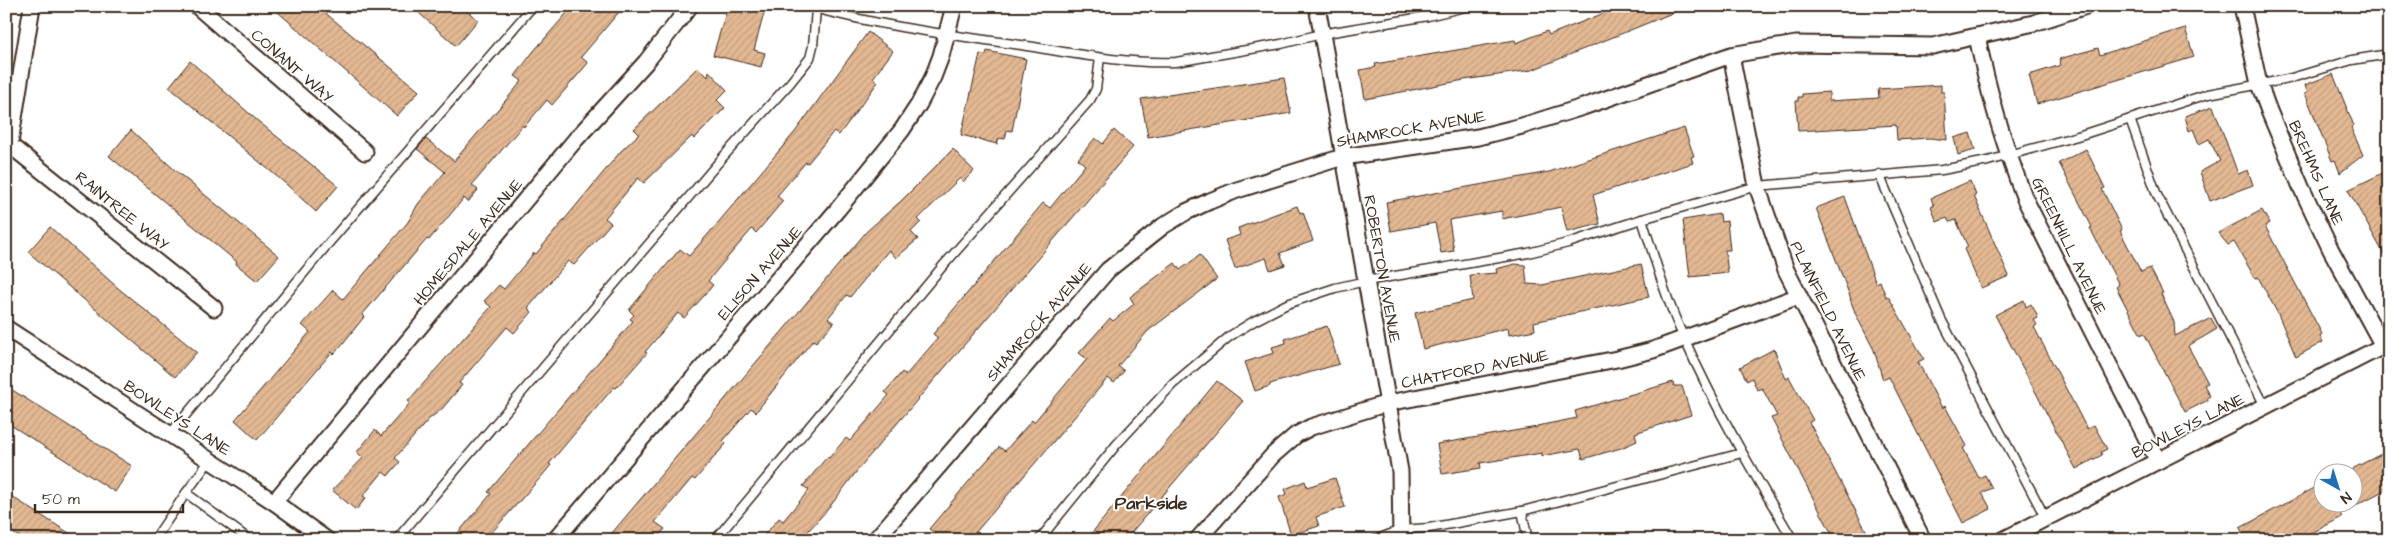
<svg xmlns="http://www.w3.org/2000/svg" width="2395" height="546" font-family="'Architects Daughter',sans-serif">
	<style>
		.building { fill: url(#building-hatch); stroke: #3b2a1e }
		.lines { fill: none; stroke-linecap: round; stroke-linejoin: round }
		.service-casing { stroke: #3b2a1e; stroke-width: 11 }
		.minor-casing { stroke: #3b2a1e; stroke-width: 19 }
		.service { stroke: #fff; stroke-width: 8 }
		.minor { stroke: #fff; stroke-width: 15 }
		.labels { text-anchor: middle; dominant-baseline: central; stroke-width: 4; stroke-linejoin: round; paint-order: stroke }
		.street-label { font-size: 16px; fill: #3b2a1e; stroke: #fff }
		.neighbourhood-label { font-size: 18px; font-weight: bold; fill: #3b2a1e; stroke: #fff }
	</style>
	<defs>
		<pattern id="building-hatch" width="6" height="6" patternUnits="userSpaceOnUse" patternTransform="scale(1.25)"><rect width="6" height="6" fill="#e3b893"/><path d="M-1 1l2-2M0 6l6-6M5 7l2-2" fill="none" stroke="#c49e7e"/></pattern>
	</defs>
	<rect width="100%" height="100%" fill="#fff"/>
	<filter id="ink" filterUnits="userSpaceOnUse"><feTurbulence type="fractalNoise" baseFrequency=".02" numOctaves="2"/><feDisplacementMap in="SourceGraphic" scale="10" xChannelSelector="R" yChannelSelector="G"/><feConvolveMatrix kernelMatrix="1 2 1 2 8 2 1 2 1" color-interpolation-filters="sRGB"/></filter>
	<g filter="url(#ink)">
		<g class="building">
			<path d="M 271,6 L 317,6 L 419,91 L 397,116 Z"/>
			<path d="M 411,6 L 461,6 L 478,20 L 456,46 Z"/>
			<path d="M 573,6 L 624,6 L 581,57 L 588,63 L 583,69 L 552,105 L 547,100 L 524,127 L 523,125 L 472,185 L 478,190 L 468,202 L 464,198 L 429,240 L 427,239 L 362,315 L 364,317 L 344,342 L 334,354 L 332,352 L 257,440 L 235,420 L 310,332 L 302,325 L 333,290 L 343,299 L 408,222 L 418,204 L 445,172 L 417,149 L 426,139 L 454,161 L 522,81 L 515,76 L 533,52 Z"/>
			<path d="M 728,6 L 766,6 L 754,50 L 765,53 L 761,67 L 713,55 Z"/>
			<path d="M 1622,6 L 1687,7 L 1532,70 L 1464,80 L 1365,99 L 1360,70 L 1376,67 L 1375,64 L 1515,40 L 1516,43 L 1547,31 L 1549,35 Z"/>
			<path d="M 2185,28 L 2194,57 L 2037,104 L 2029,75 L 2061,65 L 2059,59 L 2098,48 L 2100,55 Z"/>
			<path d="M 868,32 L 893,51 L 873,78 L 878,82 L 839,135 L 834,131 L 808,163 L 806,162 L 777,196 L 783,201 L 756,233 L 752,229 L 722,264 L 708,281 L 713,285 L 703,297 L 684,318 L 678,313 L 645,352 L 647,353 L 616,388 L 614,387 L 549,464 L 551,465 L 541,477 L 485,540 L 452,540 L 491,494 L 488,492 L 633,321 L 630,319 L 634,315 L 629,310 L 680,249 L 689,256 L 710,232 L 795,132 Z"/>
			<path d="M 987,51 L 1026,59 L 1012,131 L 1007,130 L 1005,139 L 999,138 L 997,144 L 961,135 L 980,54 L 986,55 Z"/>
			<path d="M 190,61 L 259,122 L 338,186 L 316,212 L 286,184 L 169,87 Z"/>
			<path d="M 698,67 L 708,77 L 709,71 L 727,90 L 717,100 L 725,108 L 694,139 L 692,136 L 644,183 L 638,178 L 605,218 L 611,223 L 574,265 L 568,261 L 528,308 L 532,312 L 514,333 L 507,327 L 459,383 L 462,385 L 442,409 L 429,419 L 395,458 L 400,462 L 388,476 L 383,472 L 363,496 L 366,498 L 356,510 L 332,490 L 363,458 L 357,452 L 375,430 L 381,436 L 410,403 L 408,401 L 491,307 L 484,301 L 499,285 L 504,289 L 534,253 L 536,254 L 621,151 L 639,134 L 634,129 Z"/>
			<path d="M 2333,74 L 2354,126 L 2351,128 L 2363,155 L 2340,173 L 2335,160 L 2332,161 L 2305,93 L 2307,92 L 2305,85 Z"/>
			<path d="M 1284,78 L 1291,113 L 1148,137 L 1141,99 Z"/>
			<path d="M 1941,85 L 1941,92 L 1944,92 L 1947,140 L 1930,138 L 1897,140 L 1896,125 L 1798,131 L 1796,101 L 1798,101 L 1798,97 L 1802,97 L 1802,94 L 1829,92 L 1829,101 L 1879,98 L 1878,89 Z"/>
			<path d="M 2213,106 L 2238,174 L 2248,170 L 2253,185 L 2210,201 L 2200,172 L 2220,161 L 2209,139 L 2199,144 L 2193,129 L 2189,131 L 2185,116 Z"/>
			<path d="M 1684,128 L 1694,156 L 1691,157 L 1693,163 L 1593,195 L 1600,224 L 1567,232 L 1561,207 L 1502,219 L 1502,211 L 1449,220 L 1454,251 L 1441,253 L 1435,223 L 1391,231 L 1386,202 L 1549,172 Z"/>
			<path d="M 131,130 L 176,171 L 279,256 L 257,281 L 236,264 L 237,262 L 109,156 Z"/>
			<path d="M 1114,130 L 1133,147 L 860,467 L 828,509 L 800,540 L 760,540 L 779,518 L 783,521 L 809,490 L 803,486 L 827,457 L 829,458 L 846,438 L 850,441 L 889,395 L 885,392 L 902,372 L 906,375 L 938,338 L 933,334 L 1043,203 L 1050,208 L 1085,165 L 1078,159 L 1095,138 L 1103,144 Z"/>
			<path d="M 1970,133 L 1975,150 L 1958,155 L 1954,138 Z"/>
			<path d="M 953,149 L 974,171 L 963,182 L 960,178 L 918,219 L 921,222 L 911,232 L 918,239 L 896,258 L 889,250 L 850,297 L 847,295 L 828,318 L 834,323 L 816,342 L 813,340 L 756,412 L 751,408 L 723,441 L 726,444 L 716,455 L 695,480 L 692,478 L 655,522 L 665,529 L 655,540 L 606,540 L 867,231 L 901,201 Z"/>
			<path d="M 2086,149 L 2105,188 L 2102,189 L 2122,230 L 2120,231 L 2141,272 L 2150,268 L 2163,293 L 2161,294 L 2174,322 L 2175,336 L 2211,318 L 2217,329 L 2188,346 L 2208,383 L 2204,385 L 2210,396 L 2207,398 L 2208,400 L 2185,412 L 2144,333 L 2141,335 L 2116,287 L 2119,285 L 2090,228 L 2092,227 L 2059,163 Z"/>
			<path d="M 2389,170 L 2389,198 L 2385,201 L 2389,208 L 2389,263 L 2348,190 Z"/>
			<path d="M 1970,181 L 1976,195 L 1974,196 L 2009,276 L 1981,288 L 1964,249 L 1968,247 L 1956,220 L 1949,222 L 1947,218 L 1937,222 L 1931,207 L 1934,206 L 1931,198 Z"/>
			<path d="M 1845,197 L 1876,283 L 1880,281 L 1886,297 L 1888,296 L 1924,359 L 1918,362 L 1942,408 L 1945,406 L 1967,446 L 1963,448 L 1979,478 L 1985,475 L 1992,488 L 1982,493 L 1991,509 L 1963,523 L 1889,377 L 1883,380 L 1874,350 L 1856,315 L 1850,299 L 1851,299 L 1816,208 Z"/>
			<path d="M 1297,206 L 1300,213 L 1303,212 L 1313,241 L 1280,253 L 1285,265 L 1270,270 L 1266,258 L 1235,269 L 1225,240 L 1240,235 L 1238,228 Z"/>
			<path d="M 2262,210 L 2269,223 L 2265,226 L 2322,334 L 2320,336 L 2323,342 L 2296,357 L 2278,314 L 2258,277 L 2255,278 L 2234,242 L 2228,245 L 2218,233 Z"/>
			<path d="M 1720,214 L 1721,222 L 1727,221 L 1730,250 L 1725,250 L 1728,273 L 1690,277 L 1683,220 Z"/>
			<path d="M 50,227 L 118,288 L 197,352 L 175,377 L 28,252 Z"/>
			<path d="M 1200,255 L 1217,279 L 1148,331 L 1118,366 L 1124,371 L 1114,383 L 1108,378 L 969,540 L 929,540 L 935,533 L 929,529 L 975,474 L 999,447 L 1005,451 L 1032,420 L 1034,422 L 1087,359 L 1079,353 L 1110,318 L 1113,321 L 1134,304 L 1130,297 L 1175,263 L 1180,270 Z"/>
			<path d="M 1515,264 L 1525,265 L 1527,284 L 1542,285 L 1641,264 L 1649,297 L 1534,322 L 1535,330 L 1509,335 L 1508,328 L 1423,349 L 1415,313 L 1473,300 L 1470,275 L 1497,273 L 1496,269 Z"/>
			<path d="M 2024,300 L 2026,307 L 2031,304 L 2035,311 L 2038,318 L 2034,320 L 2037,325 L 2034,327 L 2087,429 L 2094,425 L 2107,449 L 2101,452 L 2102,455 L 2076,469 L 1995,315 Z"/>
			<path d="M 1327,326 L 1339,364 L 1270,384 L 1270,386 L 1255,391 L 1245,362 L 1274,353 L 1272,347 L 1286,343 L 1285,339 Z"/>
			<path d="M 1774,349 L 1786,379 L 1789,377 L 1813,420 L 1809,422 L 1871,540 L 1835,540 L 1771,418 L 1777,416 L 1762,388 L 1757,390 L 1752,378 L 1747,381 L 1740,367 Z"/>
			<path d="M 1217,381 L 1243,401 L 1125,540 L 1086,540 Z"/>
			<path d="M 1673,382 L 1674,386 L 1682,386 L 1691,415 L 1635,433 L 1637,441 L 1621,448 L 1583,459 L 1580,449 L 1542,456 L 1542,453 L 1480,463 L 1481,468 L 1442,474 L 1437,444 L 1537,427 L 1537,426 L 1577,418 L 1575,411 Z"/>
			<path d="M 6,386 L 132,466 L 115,492 L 6,422 Z"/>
			<path d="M 2389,450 L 2389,488 L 2352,507 L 2352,469 Z"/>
			<path d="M 1335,478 L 1345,507 L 1316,517 L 1319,526 L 1291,535 L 1279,497 L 1287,494 L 1285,489 L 1305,481 L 1307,487 Z"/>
			<path d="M 2322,484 L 2322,504 L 2335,504 L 2342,517 L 2299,540 L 2246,540 L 2240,528 Z"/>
			<path d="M 6,493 L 25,505 L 80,540 L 24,540 L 6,529 Z"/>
		</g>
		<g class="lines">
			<defs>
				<g id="service">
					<path d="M 807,6 C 877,26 950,35 1021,45 C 1073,53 1123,64 1176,62 L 1281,44 L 1321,34 L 1428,16 L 1469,6"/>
					<path d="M 2385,54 L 2389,64"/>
					<path d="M 2130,119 L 2157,195 L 2265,406"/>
					<path d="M 1879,174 L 1941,319 L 2045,517"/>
					<path d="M 1642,219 C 1655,259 1666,300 1684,338 C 1715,408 1754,474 1793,540"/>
					<path d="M 170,434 L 328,244 L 533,6"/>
					<path d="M 210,460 L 186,493 L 250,540"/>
					<path d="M 1522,511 L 1528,540"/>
					<path d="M 154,540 L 186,493"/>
					<path d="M 396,540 L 723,157 L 790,83 L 810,58 L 813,46 L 816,9"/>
					<path d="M 715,540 L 942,267 L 1090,100 L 1096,89 L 1100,58"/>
					<path d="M 1039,540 L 1117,444 L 1173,384 L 1230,336 L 1254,321 L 1287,304 L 1335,288 L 1366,281 L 1528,253 L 1568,243 L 1642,219 L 1757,186 L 1942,170 L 1988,161 L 2081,135 L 2208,94 L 2288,79 L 2352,60 L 2389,54"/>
					<path d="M 1375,540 L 1401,530 L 1429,528 L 1522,511 L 1742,453"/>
				</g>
				<g id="minor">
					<path d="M 197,6 L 365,152"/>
					<path d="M 1317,6 L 1400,471 L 1401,540"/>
					<path d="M 2242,6 L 2259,84 L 2269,111 L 2301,187 L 2331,250 L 2383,346"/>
					<path d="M 1977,36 C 1988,92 2004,145 2025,199 L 2158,461"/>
					<path d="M 1731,55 L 1757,186 L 1786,270 L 1923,540"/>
					<path d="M 6,142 L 214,308"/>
					<path d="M 10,143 L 32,6"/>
					<path d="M 6,328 L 274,502 L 327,540"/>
					<path d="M 274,502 L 576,139 L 646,62 L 690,6"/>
					<path d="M 555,540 L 838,209 L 902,130 L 919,104 L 933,77 L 941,56 L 954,6"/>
					<path d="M 875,540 L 1108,270 L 1163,226 L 1186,212 L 1210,201 L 1237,190 L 1343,157 L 1478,137 L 1522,126 L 1583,107 L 1731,55 L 1796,44 L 1933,46 L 2034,23 L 2086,6"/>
					<path d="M 1197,540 L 1273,455 L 1296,435 L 1311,427 L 1388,403 L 1617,359 L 1653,350 L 1799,296"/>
					<path d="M 2003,540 L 2389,343"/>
				</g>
			</defs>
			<use href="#service" class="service-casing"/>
			<use href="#minor" class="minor-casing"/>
			<use href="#service" class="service"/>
			<use href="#minor" class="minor"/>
		</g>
	</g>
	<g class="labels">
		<g class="street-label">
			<text transform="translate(292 66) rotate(41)">CONANT WAY</text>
			<text transform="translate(1411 129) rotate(-10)">SHAMROCK AVENUE</text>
			<text transform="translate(2316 173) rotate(66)">BREHMS LANE</text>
			<text transform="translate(122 211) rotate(39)">RAINTREE WAY</text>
			<text transform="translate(468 242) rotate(-50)">HOMESDALE AVENUE</text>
			<text transform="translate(2069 246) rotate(64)">GREENHILL AVENUE</text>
			<text transform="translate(1382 269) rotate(80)">ROBERTON AVENUE</text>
			<text transform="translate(760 273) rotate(-49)">ELISON AVENUE</text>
			<text transform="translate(1828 311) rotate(64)">PLAINFIELD AVENUE</text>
			<text transform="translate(1039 322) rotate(-49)">SHAMROCK AVENUE</text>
			<text transform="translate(1475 369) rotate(-11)">CHATFORD AVENUE</text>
			<text transform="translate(177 418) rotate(33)">BOWLEYS LANE</text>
			<text transform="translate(2188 426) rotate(-27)">BOWLEYS LANE</text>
		</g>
		<g class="neighbourhood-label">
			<text x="1151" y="503">Parkside</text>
		</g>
	</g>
	<rect width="2395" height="546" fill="none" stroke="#fff" stroke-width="25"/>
	<rect x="12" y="12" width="2370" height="521" fill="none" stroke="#3b2a1e" stroke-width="2" filter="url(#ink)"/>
	<g transform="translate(2338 488) rotate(141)"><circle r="24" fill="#ffffff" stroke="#b1aaa5"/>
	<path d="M0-4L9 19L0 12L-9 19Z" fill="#1f6fb2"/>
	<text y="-8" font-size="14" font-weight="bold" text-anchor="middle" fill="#3b2a1e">N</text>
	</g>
	<path d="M35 504v8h148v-8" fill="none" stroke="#3b2a1e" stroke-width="2.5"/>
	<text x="42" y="504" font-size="15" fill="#3b2a1e" stroke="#ffffff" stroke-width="4" paint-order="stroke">50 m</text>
</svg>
